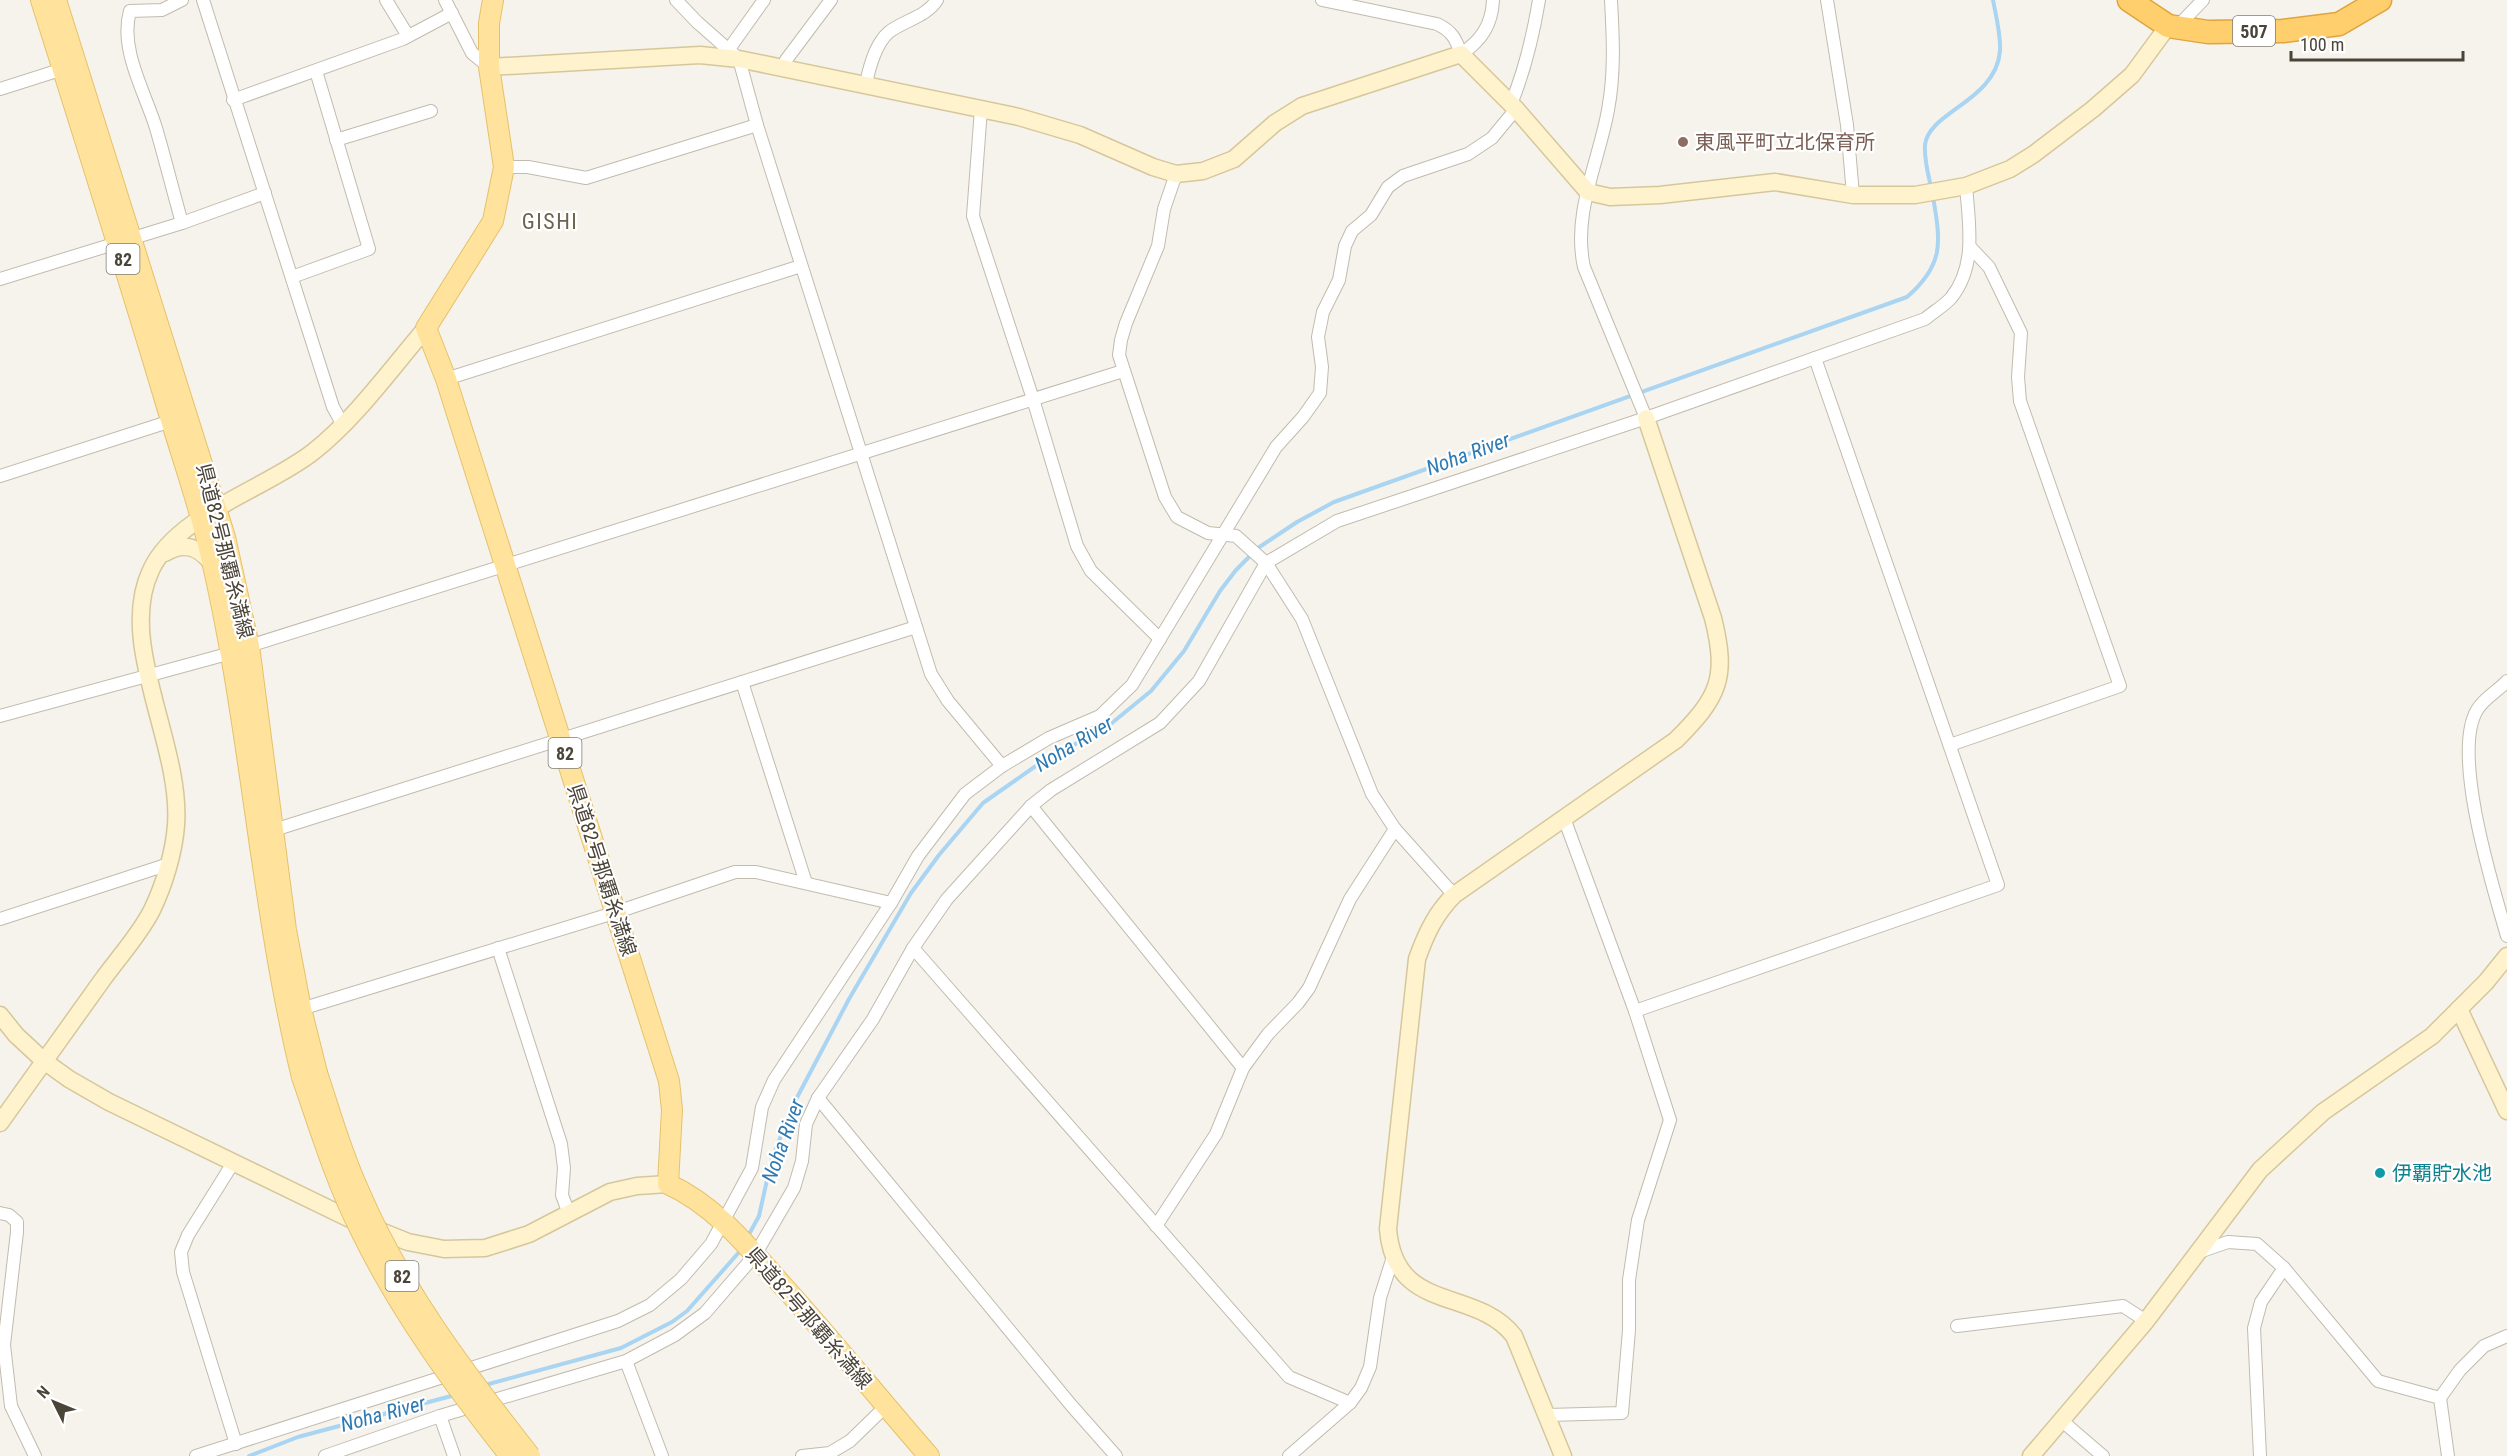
<svg xmlns="http://www.w3.org/2000/svg" width="2507" height="1456" font-family="'Roboto Condensed','Noto Sans JP',sans-serif">
	<style>
		.lines { fill: none; stroke-linecap: round; stroke-linejoin: round }
		.stream { stroke: #a9d4f2; stroke-width: 4 }
		.street-casing { stroke: #c2bbae; stroke-width: 14 }
		.secondary-casing { stroke: #d6c79b; stroke-width: 19 }
		.primary-casing { stroke: #e6c16a; stroke-width: 22 }
		.highway-casing { stroke: #e0a43c; stroke-width: 25 }
		.street { stroke: #fff; stroke-width: 12 }
		.secondary { stroke: #fff3cd; stroke-width: 16 }
		.primary { stroke: #ffe39c; stroke-width: 20 }
		.highway { stroke: #ffcf6e; stroke-width: 22 }
		.primary-bridge-casing { stroke: #e6c16a; stroke-width: 22; stroke-linecap: butt }
		.primary-bridge { stroke: #ffe39c; stroke-width: 20 }
		.education-dot { fill: #8d6e63; stroke: #fff; stroke-width: 2 }
		.culture-dot { fill: #0f9aa8; stroke: #fff; stroke-width: 2 }
		.labels { text-anchor: middle; dominant-baseline: central; stroke-width: 4.5; stroke-linejoin: round; paint-order: stroke }
		.shield { fill: #fff; stroke: #817c74; stroke-width: 1.5 }
		.shield-label { font-size: 18px; font-weight: bold; fill: #4b4439 }
		.education-label { font-size: 20px; fill: #785e54; stroke: #fff; text-anchor: start }
		.street-label { font-size: 20px; fill: #4b4439; stroke: #fff }
		.culture-label { font-size: 20px; fill: #0d838f; stroke: #fff; text-anchor: start }
		.water-label { font-size: 21px; font-style: italic; fill: #2e7ab2; stroke: #fff }
		.quarter-label { font-size: 22px; letter-spacing: 1.5px; fill: #6e6250; stroke: #fff }
	</style>
	<rect width="100%" height="100%" fill="#f6f3ec"/>
	<g class="lines">
		<g class="stream">
			<path d="M 1931,187 C 1928,174 1924,159 1925,145 C 1928,112 1996,101 2000,51 C 2001,35 1996,16 1993,0"/>
			<path d="M 747,1238 L 759,1216 L 771,1162 L 792,1107 L 849,999 L 911,893 L 939,855 L 983,803 L 1040,763 L 1107,727 L 1151,691 L 1184,651 L 1220,591 L 1236,570 L 1258,548 L 1297,522 L 1334,502 L 1907,297 C 1944,265 1941,243 1933,197"/>
			<path d="M 485,1385 L 621,1348 L 672,1322 L 687,1311 L 741,1250"/>
			<path d="M 249,1456 L 298,1437 L 455,1395"/>
		</g>
		<defs>
			<g id="street">
				<path d="M 203,0 L 333,407 L 343,425"/>
				<path d="M 386,0 L 408,36"/>
				<path d="M 445,0 L 472,53 L 489,67"/>
				<path d="M 676,0 L 697,22 L 739,59 L 757,125 L 931,674 L 948,701 L 1002,766"/>
				<path d="M 1322,0 L 1437,24 C 1452,31 1456,39 1461,54 C 1481,41 1492,25 1493,0"/>
				<path d="M 1611,0 C 1613,37 1615,73 1608,110 C 1599,161 1572,214 1584,267 L 1646,418"/>
				<path d="M 1827,0 L 1847,125 L 1853,195"/>
				<path d="M 2177,27 L 2203,0"/>
				<path d="M 729,49 L 764,0"/>
				<path d="M 784,67 L 786,60 L 831,0"/>
				<path d="M 866,84 C 869,68 876,43 889,32 C 905,20 926,17 937,0"/>
				<path d="M 0,89 L 63,69"/>
				<path d="M 233,100 L 403,39 L 452,13"/>
				<path d="M 1511,104 C 1525,70 1533,36 1539,0"/>
				<path d="M 981,109 L 973,216 L 1033,399 L 1077,546 L 1091,571 L 1160,639"/>
				<path d="M 336,140 L 431,111"/>
				<path d="M 504,167 L 528,167 L 586,178 L 757,125"/>
				<path d="M 1176,174 L 1164,209 L 1158,246 L 1126,323 L 1121,340 L 1119,355 L 1165,497 L 1177,517 L 1208,533 L 1236,536 L 1266,563 L 1302,619 L 1372,794 L 1395,829 L 1454,895"/>
				<path d="M 182,223 C 173,191 165,159 156,128 C 145,92 119,49 130,11 L 162,10 L 182,0"/>
				<path d="M 292,277 L 369,249 L 316,71"/>
				<path d="M 0,279 L 182,223 L 265,193"/>
				<path d="M 446,379 L 801,266"/>
				<path d="M 0,476 L 171,421"/>
				<path d="M 249,646 L 1123,371"/>
				<path d="M 2507,681 C 2498,691 2484,698 2477,710 C 2451,754 2493,887 2507,936"/>
				<path d="M 742,682 L 806,883"/>
				<path d="M 0,716 L 231,653"/>
				<path d="M 1950,745 L 2120,686 L 2020,401 L 2018,377 L 2021,333 L 1989,267 L 1971,248"/>
				<path d="M 1031,806 L 1243,1068"/>
				<path d="M 274,830 L 916,627"/>
				<path d="M 0,919 L 169,864"/>
				<path d="M 498,948 L 561,1144 L 564,1168 L 562,1195 L 569,1214"/>
				<path d="M 913,948 L 1289,1377 L 1350,1403"/>
				<path d="M 301,1009 L 617,912 L 735,872 L 756,872 L 891,903"/>
				<path d="M 1635,1011 L 1998,885 L 1815,358"/>
				<path d="M 818,1098 L 1071,1405 L 1116,1456"/>
				<path d="M 233,1163 L 188,1235 L 181,1252 L 183,1272 L 236,1444"/>
				<path d="M 0,1213 L 9,1215 L 17,1222 L 17,1232 L 4,1345 L 11,1406 L 35,1456"/>
				<path d="M 1156,1226 L 1216,1134 L 1243,1068 L 1268,1034 L 1298,1003 L 1309,988 L 1350,899 L 1395,829"/>
				<path d="M 2199,1252 L 2228,1242 L 2257,1244 L 2284,1268 L 2378,1381 L 2440,1398"/>
				<path d="M 1957,1326 L 2123,1306 L 2146,1321"/>
				<path d="M 626,1361 L 662,1456"/>
				<path d="M 1547,1415 L 1622,1413 L 1629,1330 L 1629,1280 L 1638,1220 L 1670,1120 L 1635,1011 L 1564,818"/>
				<path d="M 440,1416 L 454,1456"/>
				<path d="M 2061,1420 L 2103,1456"/>
				<path d="M 196,1456 L 618,1321 L 650,1305 L 681,1279 L 711,1244 L 752,1168 L 762,1107 L 774,1080 L 891,903 L 918,856 L 965,794 L 1002,766 L 1049,738 L 1100,716 L 1132,685 L 1276,447 L 1303,417 L 1320,393 L 1322,367 L 1318,337 L 1323,312 L 1339,280 L 1345,246 L 1352,231 L 1371,215 L 1388,187 L 1403,176 L 1468,154 L 1492,138 L 1516,109"/>
				<path d="M 325,1456 L 440,1416 L 626,1361 L 675,1335 L 705,1313 L 755,1255 L 794,1188 L 802,1161 L 806,1124 L 818,1098 L 873,1019 L 913,948 L 947,899 L 1031,806 L 1051,790 L 1160,723 L 1199,681 L 1266,563 L 1337,521 L 1646,418 L 1925,319 C 1933,312 1944,306 1951,298 C 1977,266 1969,224 1966,186"/>
				<path d="M 802,1456 L 830,1453 L 850,1441 L 886,1406"/>
				<path d="M 1289,1456 L 1350,1403 L 1361,1388 L 1370,1367 L 1380,1298 L 1393,1257"/>
				<path d="M 2260,1456 L 2254,1328 L 2261,1302 L 2284,1268"/>
				<path d="M 2448,1456 L 2440,1398 L 2460,1370 L 2484,1346 L 2507,1336"/>
			</g>
			<g id="secondary">
				<path d="M 489,67 L 700,55 L 739,59 L 1019,117 L 1080,135 L 1153,167 L 1176,174 L 1203,171 L 1234,159 L 1275,123 L 1302,106 L 1461,54 L 1516,109 L 1588,192 L 1610,197 L 1660,195 L 1775,182 L 1853,195 L 1915,195 L 1966,186 L 2010,169 L 2034,154 L 2093,109 L 2132,75 L 2168,26"/>
				<path d="M 165,553 C 184,541 200,547 212,564"/>
				<path d="M 2459,1009 L 2507,1111"/>
				<path d="M 0,1015 L 16,1035 L 44,1061 L 69,1079 L 109,1102 L 348,1218 L 408,1242 L 444,1249 L 485,1248 L 529,1234 L 610,1192 L 637,1186 L 668,1184"/>
				<path d="M 0,1123 C 34,1075 69,1027 103,979 C 119,957 140,934 152,910 C 164,885 174,853 176,825 C 182,744 116,643 151,570 C 177,514 266,489 313,452 C 356,418 390,370 426,328"/>
				<path d="M 1563,1456 L 1514,1336 C 1475,1286 1395,1315 1388,1229 L 1417,959 C 1426,934 1435,914 1454,895 L 1676,740 C 1719,697 1728,678 1713,618 L 1646,418"/>
				<path d="M 2031,1456 L 2146,1321 L 2260,1170 L 2323,1112 L 2432,1036 L 2486,982 L 2507,956"/>
			</g>
			<g id="primary">
				<path d="M 41,0 C 83,133 125,266 165,400 C 179,448 196,495 208,544 C 251,720 259,902 302,1077"/>
				<path d="M 56,0 L 225,537 L 249,646 L 286,930 L 301,1009 L 317,1073"/>
				<path d="M 493,0 L 489,23 L 489,67 L 504,167 L 493,221 L 426,328 L 446,379 L 669,1081 L 672,1110 L 668,1184 C 716,1206 748,1247 783,1286 C 833,1341 880,1400 929,1456"/>
			</g>
			<path id="highway" d="M 2129,0 L 2168,26 L 2208,32 L 2283,31 L 2339,24 L 2380,0"/>
		</defs>
		<use href="#street" class="street-casing"/>
		<use href="#secondary" class="secondary-casing"/>
		<use href="#primary" class="primary-casing"/>
		<use href="#highway" class="highway-casing"/>
		<use href="#street" class="street"/>
		<use href="#secondary" class="secondary"/>
		<use href="#primary" class="primary"/>
		<use href="#highway" class="highway"/>
		<defs>
			<g id="primary-bridge">
				<path d="M 317,1073 C 330,1112 341,1152 358,1189 C 400,1288 464,1372 530,1456"/>
				<path d="M 302,1077 C 320,1129 336,1182 361,1231 C 401,1313 454,1385 510,1456"/>
			</g>
		</defs>
		<use href="#primary-bridge" class="primary-bridge-casing"/>
		<use href="#primary-bridge" class="primary-bridge"/>
	</g>
	<circle class="education-dot" cx="1683" cy="142" r="6"/>
	<circle class="culture-dot" cx="2380" cy="1173" r="6"/>
	<g class="labels">
		<g class="shield">
			<rect x="2233" y="16" width="42" height="30" rx="4.5"/>
			<rect x="106.5" y="244" width="33" height="30" rx="4.5"/>
			<rect x="548.5" y="738" width="33" height="30" rx="4.5"/>
			<rect x="385.5" y="1261" width="33" height="30" rx="4.5"/>
		</g>
		<g class="shield-label">
			<text x="2254" y="31">507</text>
			<text x="123" y="259">82</text>
			<text x="565" y="753">82</text>
			<text x="402" y="1276">82</text>
		</g>
		<g class="education-label">
			<text x="1695" y="142">東風平町立北保育所</text>
		</g>
		<g class="street-label">
			<text transform="translate(225 551) rotate(76)">県道82号那覇糸満線</text>
			<text transform="translate(602 870) rotate(72)">県道82号那覇糸満線</text>
			<text transform="translate(809 1318) rotate(49)">県道82号那覇糸満線</text>
		</g>
		<g class="culture-label">
			<text x="2392" y="1173">伊覇貯水池</text>
		</g>
		<g class="water-label">
			<text transform="translate(1468 454) rotate(-20)">Noha River</text>
			<text transform="translate(1074 744) rotate(-31)">Noha River</text>
			<text transform="translate(783 1141) rotate(-70)">Noha River</text>
			<text transform="translate(383 1414) rotate(-15)">Noha River</text>
		</g>
		<g class="quarter-label">
			<text x="550" y="221">GISHI</text>
		</g>
	</g>
	<g transform="translate(54 1402) rotate(313)" stroke="#ffffff" stroke-width="4.5" paint-order="stroke">
	<path d="M0-4.5L10 22L0 15L-10 22Z" fill="#4b4439"/>
	<text y="-9" font-size="16" font-weight="bold" text-anchor="middle" fill="#4b4439">N</text>
	</g>
	<path d="M2291 51v9h172v-9" fill="none" stroke="#4b4439" stroke-width="3"/>
	<text x="2300" y="51" font-size="18" fill="#4b4439" stroke="#ffffff" stroke-width="4.5" paint-order="stroke">100 m</text>
</svg>
